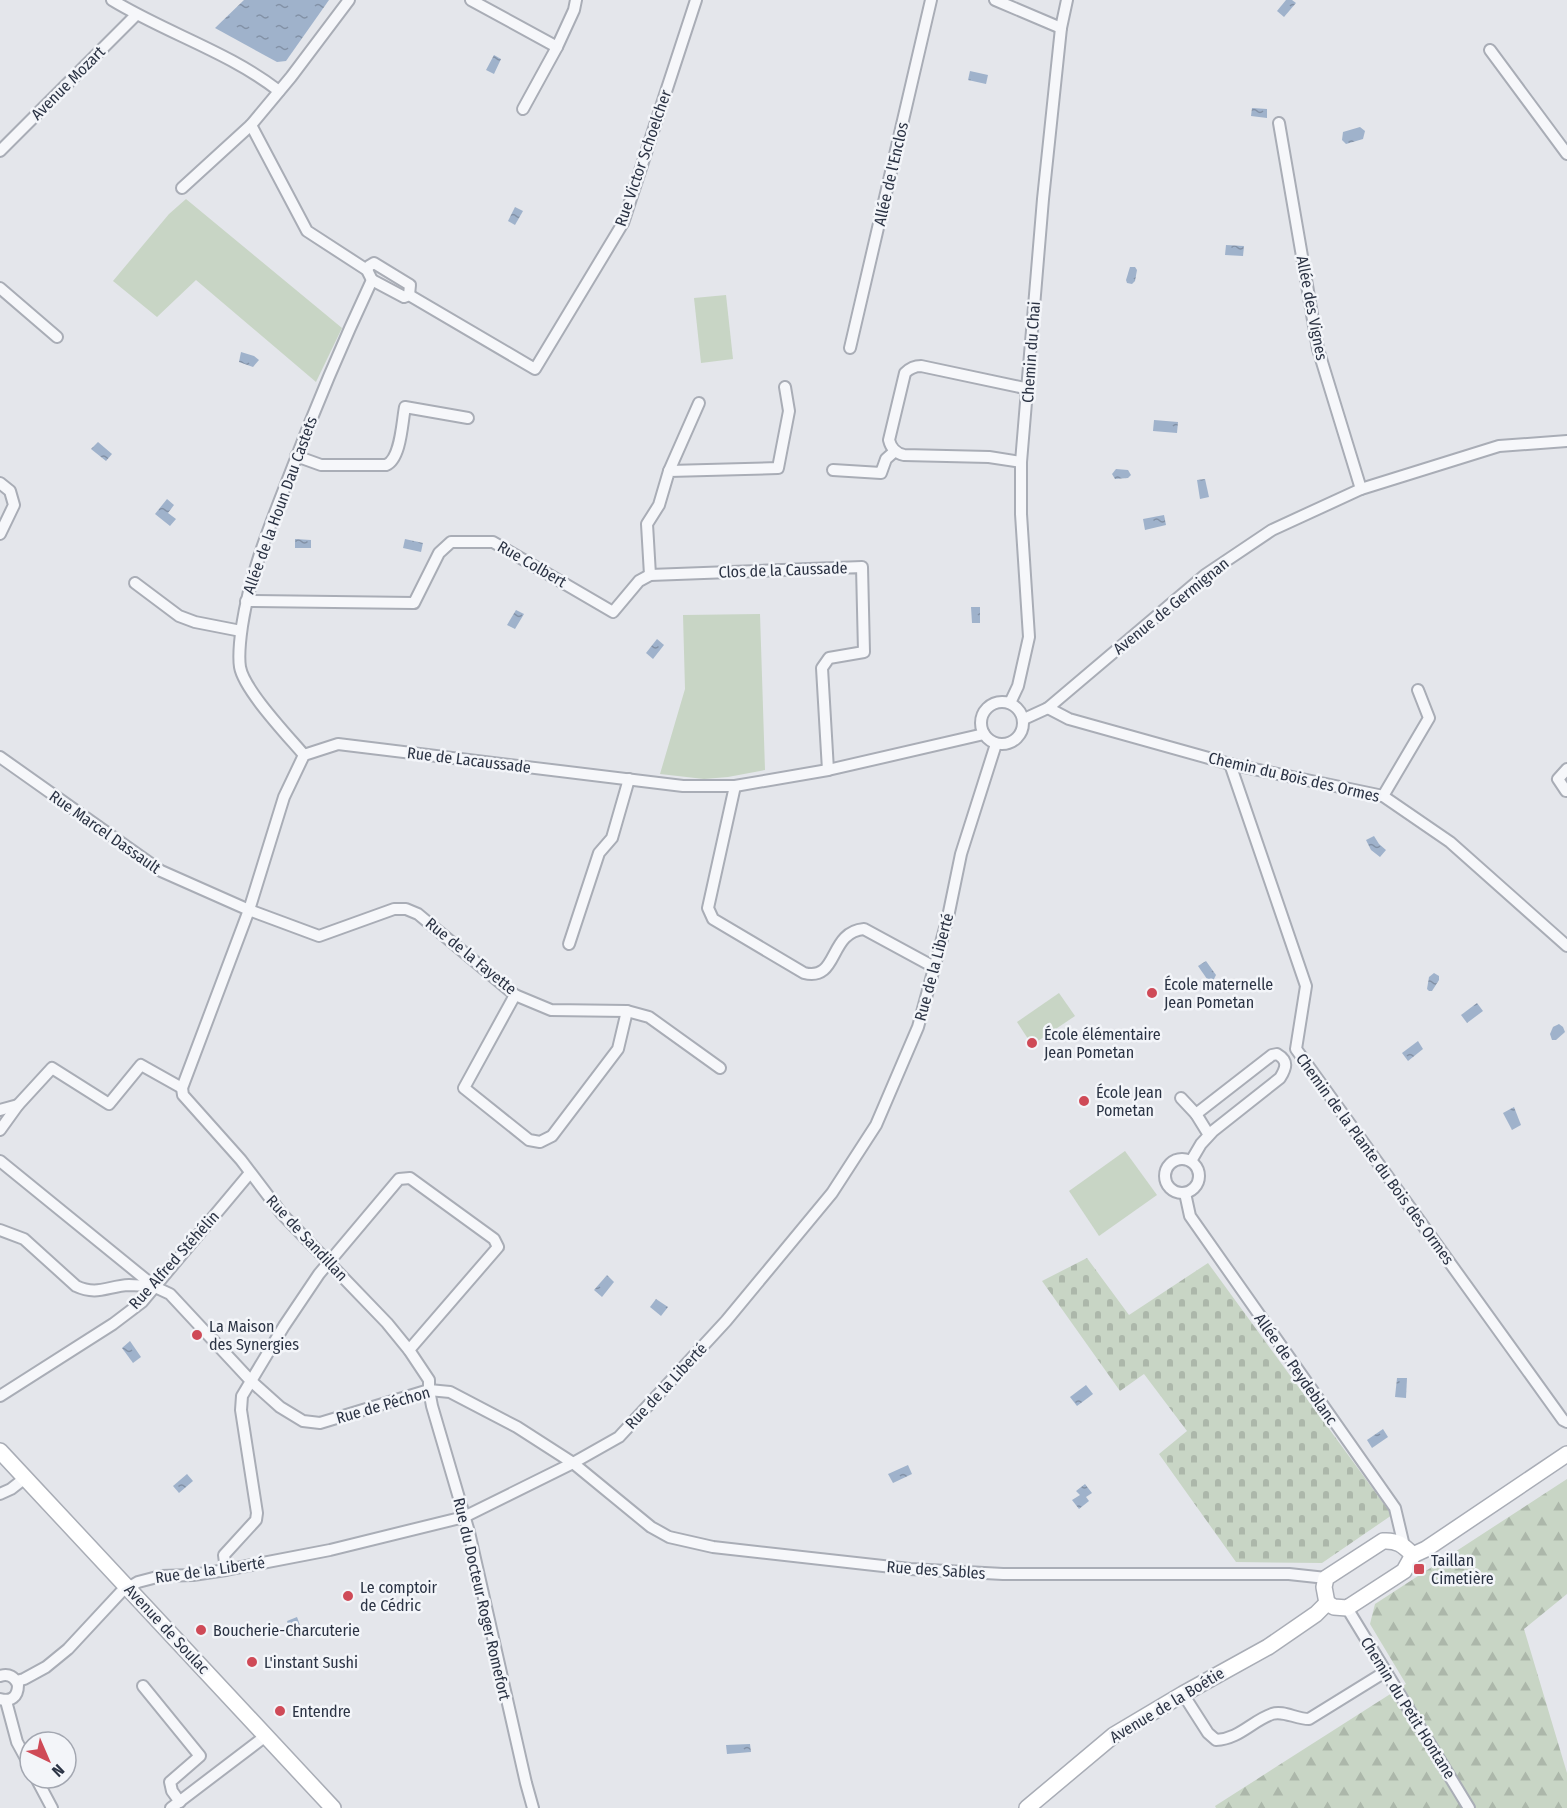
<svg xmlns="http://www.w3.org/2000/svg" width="1567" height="1808" font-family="'Fira Sans Condensed',sans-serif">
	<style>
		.grass { fill: #c8d5c5 }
		.forest { fill: url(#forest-firs) }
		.cemetery { fill: url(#cemetery-stones) }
		.water { fill: url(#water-ripples) }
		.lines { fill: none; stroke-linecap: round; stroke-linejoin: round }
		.minor-casing { stroke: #a9adb6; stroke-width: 14 }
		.secondary-casing { stroke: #a9adb6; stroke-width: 18 }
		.minor { stroke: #f6f7fa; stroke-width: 10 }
		.secondary { stroke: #fff; stroke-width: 15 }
		.poi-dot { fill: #cf4a57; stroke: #f3f5f9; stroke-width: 2 }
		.labels { text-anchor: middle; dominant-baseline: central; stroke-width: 5; stroke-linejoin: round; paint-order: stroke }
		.street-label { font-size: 16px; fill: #2b3344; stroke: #f3f5f9 }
		.poi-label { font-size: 16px; fill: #2b3344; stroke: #f3f5f9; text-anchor: start }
	</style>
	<defs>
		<pattern id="forest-firs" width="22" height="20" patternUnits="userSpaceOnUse" patternTransform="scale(1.5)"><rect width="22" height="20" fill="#c8d5c5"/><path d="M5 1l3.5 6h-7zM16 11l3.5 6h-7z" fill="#acb7aa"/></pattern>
		<pattern id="cemetery-stones" width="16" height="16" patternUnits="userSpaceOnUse" patternTransform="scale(1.5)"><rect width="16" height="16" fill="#c8d5c5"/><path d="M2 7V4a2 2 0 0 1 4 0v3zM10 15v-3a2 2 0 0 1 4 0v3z" fill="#acb7aa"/></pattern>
		<pattern id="water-ripples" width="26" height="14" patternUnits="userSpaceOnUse" patternTransform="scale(1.5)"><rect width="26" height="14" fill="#9fb2cb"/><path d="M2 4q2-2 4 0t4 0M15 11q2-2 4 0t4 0" fill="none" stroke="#8291a6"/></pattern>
	</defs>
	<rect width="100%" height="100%" fill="#e4e6eb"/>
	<g class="grass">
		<path d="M 186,199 L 342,328 L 316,382 L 196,280 L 157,317 L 113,281 L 169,214 Z"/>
		<path d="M 726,295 L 733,359 L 701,363 L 694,298 Z"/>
		<path d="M 760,614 L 765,770 L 728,777 L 704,779 L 660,774 L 685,689 L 683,615 Z"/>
		<path d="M 1059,993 L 1075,1016 L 1032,1045 L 1017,1022 Z"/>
		<path d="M 1125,1151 L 1157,1195 L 1099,1236 L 1069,1191 Z"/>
	</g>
	<path class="forest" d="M 1567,1479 L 1567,1594 L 1524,1629 L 1567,1773 L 1567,1808 L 1216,1808 L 1215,1806 L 1406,1684 L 1370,1624 L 1375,1604 Z"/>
	<path class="cemetery" d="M 1087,1258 L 1129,1315 L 1208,1263 L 1392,1515 L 1322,1563 L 1236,1562 L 1159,1454 L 1187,1431 L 1144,1374 L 1120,1391 L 1042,1281 Z"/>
	<g class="water">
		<path d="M 244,0 L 329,0 L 286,61 L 277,62 L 215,28 Z"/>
		<path d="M 1286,0 L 1292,0 L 1296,3 L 1284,17 L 1277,11 Z"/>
		<path d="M 494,55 L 501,59 L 494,74 L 486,70 Z"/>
		<path d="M 970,71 L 988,75 L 986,84 L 968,80 Z"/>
		<path d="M 1252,108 L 1267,109 L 1267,118 L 1251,116 Z"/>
		<path d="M 1360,127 L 1365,131 L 1363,139 L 1346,144 L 1342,140 L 1343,132 Z"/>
		<path d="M 515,207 L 523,211 L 515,225 L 508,221 Z"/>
		<path d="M 1226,245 L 1244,246 L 1243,256 L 1225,255 Z"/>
		<path d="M 1130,267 L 1135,267 L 1137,270 L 1135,281 L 1132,284 L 1127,283 L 1126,280 Z"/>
		<path d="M 241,352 L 254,356 L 259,360 L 253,367 L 239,362 Z"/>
		<path d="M 1154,420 L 1178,422 L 1177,433 L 1153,431 Z"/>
		<path d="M 98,442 L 112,454 L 106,461 L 91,449 Z"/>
		<path d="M 1116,469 L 1128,470 L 1131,475 L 1128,478 L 1115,479 L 1112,474 Z"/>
		<path d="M 1205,479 L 1209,497 L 1200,499 L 1197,480 Z"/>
		<path d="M 167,499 L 174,505 L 168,513 L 176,519 L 170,526 L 155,514 Z"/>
		<path d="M 1164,515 L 1166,525 L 1145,530 L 1143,519 Z"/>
		<path d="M 295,539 L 311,540 L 311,548 L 295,548 Z"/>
		<path d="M 405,539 L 423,543 L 421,552 L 403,548 Z"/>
		<path d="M 971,607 L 980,607 L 980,623 L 972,623 Z"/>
		<path d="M 516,610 L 524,614 L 515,629 L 507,625 Z"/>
		<path d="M 657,639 L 664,645 L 653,659 L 646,653 Z"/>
		<path d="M 1374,836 L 1379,844 L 1386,850 L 1380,857 L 1371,850 L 1366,840 Z"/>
		<path d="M 1206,961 L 1216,975 L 1213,981 L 1207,979 L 1198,966 Z"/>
		<path d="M 1434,973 L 1439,976 L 1439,980 L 1432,991 L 1429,991 L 1427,989 L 1429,977 Z"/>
		<path d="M 1477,1003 L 1483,1011 L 1467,1023 L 1461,1015 Z"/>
		<path d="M 1559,1024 L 1563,1027 L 1565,1032 L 1556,1040 L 1552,1040 L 1550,1034 L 1553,1027 Z"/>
		<path d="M 1418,1041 L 1423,1049 L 1408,1061 L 1402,1053 Z"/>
		<path d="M 1514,1107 L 1521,1125 L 1512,1130 L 1503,1113 Z"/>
		<path d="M 607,1275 L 614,1282 L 602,1297 L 594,1290 Z"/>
		<path d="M 656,1299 L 668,1307 L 661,1316 L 650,1307 Z"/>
		<path d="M 130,1341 L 141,1357 L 133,1363 L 122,1348 Z"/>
		<path d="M 1397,1378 L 1407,1378 L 1406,1398 L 1395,1397 Z"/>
		<path d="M 1086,1385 L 1093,1394 L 1077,1406 L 1070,1397 Z"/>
		<path d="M 1383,1429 L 1388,1437 L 1372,1448 L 1367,1440 Z"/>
		<path d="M 908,1465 L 912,1474 L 893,1483 L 888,1474 Z"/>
		<path d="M 187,1474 L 193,1481 L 179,1493 L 173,1486 Z"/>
		<path d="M 1085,1484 L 1092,1493 L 1086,1497 L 1089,1501 L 1079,1509 L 1072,1500 L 1080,1495 L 1076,1491 Z"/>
		<path d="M 297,1617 L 304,1636 L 294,1639 L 287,1621 Z"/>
		<path d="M 750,1744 L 751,1752 L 727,1754 L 726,1745 Z"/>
	</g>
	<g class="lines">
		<defs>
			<g id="minor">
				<path d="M 112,0 C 166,33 229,52 279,91"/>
				<path d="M 471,0 L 557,47 L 574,10 L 576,0"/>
				<path d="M 995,0 L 1061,28"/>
				<path d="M 1490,50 L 1567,154"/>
				<path d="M 523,109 L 557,47"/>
				<path d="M 1279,123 L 1318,349 L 1361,489"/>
				<path d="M 251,125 L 307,231 L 367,270 L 372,280"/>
				<path d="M 0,151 L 136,15"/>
				<path d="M 182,188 L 251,125 L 291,77 L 349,0"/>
				<path d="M 367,270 L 369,266 L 374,263 L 410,285 L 409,295"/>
				<path d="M 372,280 L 404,297 L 409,295 L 535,369 L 623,223 L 696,0"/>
				<path d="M 0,288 L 57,337"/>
				<path d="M 850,348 L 931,0"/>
				<path d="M 296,456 L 321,465 L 386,465 C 401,459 402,422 405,407 L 468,418"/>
				<path d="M 1021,462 L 989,457 L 904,455 C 895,453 891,448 889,440 L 905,373 C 910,368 914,366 921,366 L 1029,389"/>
				<path d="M 833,470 L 881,473 L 886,459 L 895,451"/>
				<path d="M 669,471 L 699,403"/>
				<path d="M 0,483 L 10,491 L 14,505 L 0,534"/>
				<path d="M 650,575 L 647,524 L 659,505 L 669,471 L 778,468 L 789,411 L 785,387"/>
				<path d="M 135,583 L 179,616 L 195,622 L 241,631"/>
				<path d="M 246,601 L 414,603 L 439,553 L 451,542 L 493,542 L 613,612 L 639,581 L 650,575 L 862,567 L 864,652 L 829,658 L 822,668 L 828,770"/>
				<circle cx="1002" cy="723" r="21"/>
				<path d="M 1010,703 L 1018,686 L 1029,637 L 1021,514 L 1021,462 L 1043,199 L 1061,28 L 1067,0"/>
				<path d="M 1048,708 L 1069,719 L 1230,764 L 1383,796 L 1450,842 L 1567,946"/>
				<path d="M 1024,719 L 1048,708 L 1205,575 L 1272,530 L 1361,489 L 1499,446 L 1567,441"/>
				<path d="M 304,755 C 288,736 244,690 240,667 C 238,654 240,640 242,626 C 250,573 271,523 290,474 C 315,408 342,344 372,280"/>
				<path d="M 0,757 L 161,871 L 249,910 L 319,936 L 394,909 L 406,909 L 418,914 L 515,995 L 551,1010 L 627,1011 L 649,1017 L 720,1068"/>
				<path d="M 1230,764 L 1306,986 L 1296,1049 L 1563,1420 L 1567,1422"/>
				<path d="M 735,786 L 708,908 L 713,919 L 804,973 C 839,982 828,932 864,929 L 934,967"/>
				<path d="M 1566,791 L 1558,779 L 1567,769"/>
				<path d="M 1383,796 L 1429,718 L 1418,690"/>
				<path d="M 569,944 L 599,853 L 612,838 L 629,779"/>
				<path d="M 515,995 L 464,1088 L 529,1140 L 540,1142 L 552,1136 L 618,1049 L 627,1011"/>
				<path d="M 182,1088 L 249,910 L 284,797 L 304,755 L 338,744 L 683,786 L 735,786 L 828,770 L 984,734"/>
				<path d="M 182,1088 L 183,1095 L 241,1160 L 282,1214 L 387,1323 L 409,1350 L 429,1380 L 429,1390 L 432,1406 L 469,1532 L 526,1783 L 533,1808"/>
				<path d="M 1181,1098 L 1196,1114"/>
				<path d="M 0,1110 L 18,1105"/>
				<path d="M 0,1130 L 18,1105 L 52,1068 L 109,1104 L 141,1065 L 182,1088"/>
				<circle cx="1182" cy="1176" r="17"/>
				<path d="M 0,1161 L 155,1287 L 170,1294 L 251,1381 L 280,1407 L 303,1421 L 320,1423 L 429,1390 L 450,1392 L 517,1427 L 573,1463 L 651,1527 L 669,1537 L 713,1547 L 910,1569 L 1003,1574 L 1289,1574 L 1326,1578"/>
				<path d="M 1191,1161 L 1201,1144 L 1213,1131 L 1280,1078 C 1286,1068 1289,1061 1277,1054 L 1272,1055 L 1196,1114 L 1209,1135"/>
				<path d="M 1185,1193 L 1190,1216 L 1395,1508 L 1404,1546"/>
				<path d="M 0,1230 L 24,1239 L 76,1286 C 97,1296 108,1286 129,1285 C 137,1285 146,1286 154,1287"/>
				<path d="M 0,1396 L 113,1324 L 142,1302 L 250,1173"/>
				<path d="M 0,1494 L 11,1489 L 25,1478"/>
				<path d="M 226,1570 L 224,1555 L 256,1520 L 257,1513 L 241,1410 L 242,1396 L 284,1326 L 319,1274 L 399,1179 L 410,1178 L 494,1239 L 498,1247 L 409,1350"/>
				<path d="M 1347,1608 L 1469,1808"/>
				<path d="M 0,1676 C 9,1673 15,1677 18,1685 C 18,1697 11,1702 0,1699"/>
				<path d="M 17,1681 L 24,1679 L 46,1667 L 68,1649 L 121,1592 L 138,1582 L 161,1576 L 193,1575 L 226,1570 L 330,1550 L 464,1517 L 573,1463 L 619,1437 L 726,1321 L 832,1193 L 876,1125 L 918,1027 L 948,917 L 961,854 L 996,744"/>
				<path d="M 143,1686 L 200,1756 L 170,1782 L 172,1791 L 180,1802"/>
				<path d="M 1183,1694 L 1208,1733 L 1216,1740 C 1239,1739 1252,1721 1272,1714 C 1283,1710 1296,1719 1309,1719 L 1385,1672"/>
				<path d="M 6,1701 L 17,1742 L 30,1766"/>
				<path d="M 36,1778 L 52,1808"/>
				<path d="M 171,1808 L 267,1735"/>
			</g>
			<g id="secondary">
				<path d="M 0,1451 L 333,1808"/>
				<path d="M 1413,1555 L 1426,1549 L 1567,1454"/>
				<path d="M 1327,1603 L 1324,1587 L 1326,1578 L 1383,1541 C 1397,1540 1403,1545 1413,1555"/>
				<path d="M 1327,1603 L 1334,1607 L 1347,1608 L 1404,1571 L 1413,1555"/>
				<path d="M 1027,1808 L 1114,1735 L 1183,1694 L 1268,1647 L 1316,1614 L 1327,1603"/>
			</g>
		</defs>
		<use href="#minor" class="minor-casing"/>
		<use href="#secondary" class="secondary-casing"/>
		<use href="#minor" class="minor"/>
		<use href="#secondary" class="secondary"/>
	</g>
	<g class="poi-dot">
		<circle cx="1152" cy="993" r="6"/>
		<circle cx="1032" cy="1043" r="6"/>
		<circle cx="1084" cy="1101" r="6"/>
		<circle cx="197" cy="1335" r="6"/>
		<rect x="1413" y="1563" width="12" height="12" rx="3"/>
		<circle cx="348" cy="1596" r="6"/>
		<circle cx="201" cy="1630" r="6"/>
		<circle cx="252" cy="1662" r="6"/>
		<circle cx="280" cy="1711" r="6"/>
	</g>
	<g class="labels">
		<g class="street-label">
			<text transform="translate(68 83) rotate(-45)">Avenue Mozart</text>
			<text transform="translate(643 158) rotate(-71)">Rue Victor Schoelcher</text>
			<text transform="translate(891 174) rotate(-77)">Allée de l'Enclos</text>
			<text transform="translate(1312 308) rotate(79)">Allée des Vignes</text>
			<text transform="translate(1031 352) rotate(-86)">Chemin du Chai</text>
			<text transform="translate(280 505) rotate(-70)">Allée de la Houn Dau Castets</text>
			<text transform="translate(532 564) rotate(30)">Rue Colbert</text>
			<text transform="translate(783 570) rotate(-2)">Clos de la Caussade</text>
			<text transform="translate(1171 606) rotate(-39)">Avenue de Germignan</text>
			<text transform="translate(469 760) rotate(7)">Rue de Lacaussade</text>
			<text transform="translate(1294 777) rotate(13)">Chemin du Bois des Ormes</text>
			<text transform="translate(105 832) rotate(35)">Rue Marcel Dassault</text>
			<text transform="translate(471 956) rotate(39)">Rue de la Fayette</text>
			<text transform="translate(934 967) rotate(-75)">Rue de la Liberté</text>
			<text transform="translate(1375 1159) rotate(54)">Chemin de la Plante du Bois des Ormes</text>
			<text transform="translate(307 1238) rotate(47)">Rue de Sandillan</text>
			<text transform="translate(174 1260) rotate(-48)">Rue Alfred Stéhélin</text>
			<text transform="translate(1296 1369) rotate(55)">Allée de Peydeblanc</text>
			<text transform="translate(666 1386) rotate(-47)">Rue de la Liberté</text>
			<text transform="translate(383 1405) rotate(-16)">Rue de Péchon</text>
			<text transform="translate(210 1570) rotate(-8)">Rue de la Liberté</text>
			<text transform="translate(936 1570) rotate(4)">Rue des Sables</text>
			<text transform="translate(482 1599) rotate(77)">Rue du Docteur Roger Romefort</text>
			<text transform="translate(167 1629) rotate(47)">Avenue de Soulac</text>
			<text transform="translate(1167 1705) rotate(-31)">Avenue de la Boétie</text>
			<text transform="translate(1408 1708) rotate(58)">Chemin du Petit Hontane</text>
		</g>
		<g class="poi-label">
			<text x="1164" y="984">École maternelle<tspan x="1164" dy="18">Jean Pometan</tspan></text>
			<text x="1044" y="1034">École élémentaire<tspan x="1044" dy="18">Jean Pometan</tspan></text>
			<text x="1096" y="1092">École Jean<tspan x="1096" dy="18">Pometan</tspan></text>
			<text x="209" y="1326">La Maison<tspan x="209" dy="18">des Synergies</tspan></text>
			<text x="1431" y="1560">Taillan<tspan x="1431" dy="18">Cimetière</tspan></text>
			<text x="360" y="1587">Le comptoir<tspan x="360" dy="18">de Cédric</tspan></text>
			<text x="213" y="1630">Boucherie-Charcuterie</text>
			<text x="264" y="1662">L'instant Sushi</text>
			<text x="292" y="1711">Entendre</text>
		</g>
	</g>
	<g transform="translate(48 1760) rotate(136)"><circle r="28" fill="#f3f5f9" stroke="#a3a7b1" stroke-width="1.5"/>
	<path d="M0-4.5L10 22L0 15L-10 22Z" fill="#cf4a57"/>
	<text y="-9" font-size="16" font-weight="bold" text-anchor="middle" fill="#2b3344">N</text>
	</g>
</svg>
